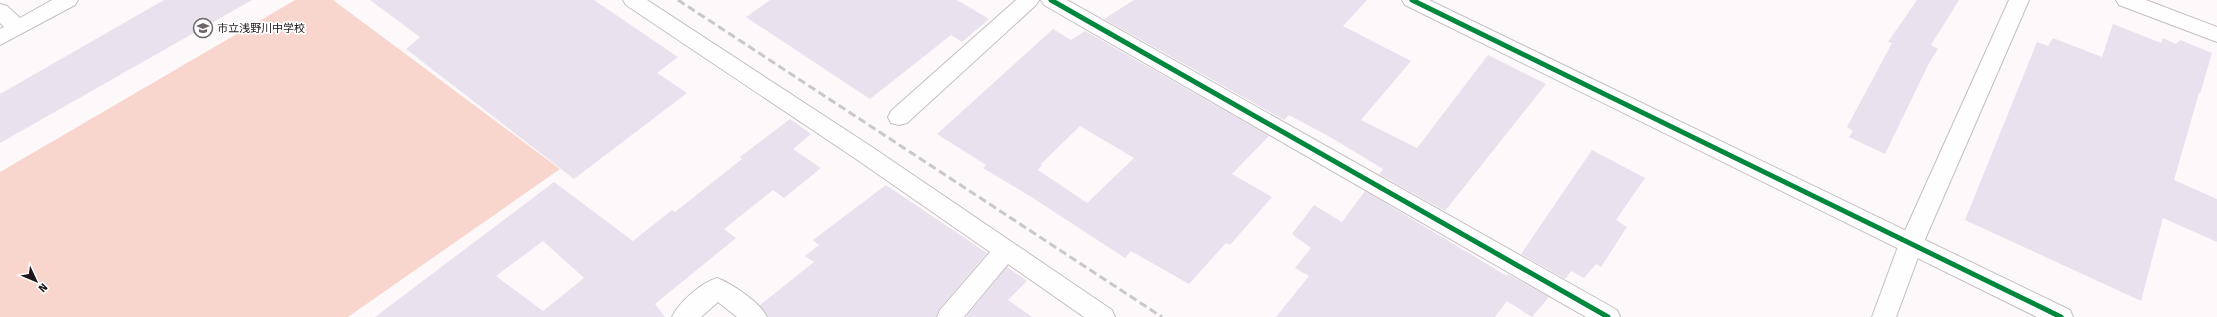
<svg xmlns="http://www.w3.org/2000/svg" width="2217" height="317" font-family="'Fira Sans','Noto Sans JP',sans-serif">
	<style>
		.green { fill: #f9d6cd }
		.building { fill: #e9e1ed; fill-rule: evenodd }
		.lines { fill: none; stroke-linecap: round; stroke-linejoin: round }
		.street-casing { stroke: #c5bec2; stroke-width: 2 }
		.secondary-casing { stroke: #c5bec2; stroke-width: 2 }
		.street { fill: #fffefe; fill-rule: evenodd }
		.secondary { fill: #fffefe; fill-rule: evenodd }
		.rail { stroke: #cac8c9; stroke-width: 3; stroke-dasharray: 8 4; stroke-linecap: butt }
		.cycleway-casing { stroke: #fff; stroke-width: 8 }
		.cycleway { stroke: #00873e; stroke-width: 5 }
		.labels { text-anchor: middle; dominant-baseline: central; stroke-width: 3.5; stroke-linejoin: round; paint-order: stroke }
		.poi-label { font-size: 11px; fill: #1f151b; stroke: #fff; text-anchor: start }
	</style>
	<rect width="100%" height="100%" fill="#fdf9fb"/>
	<path class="green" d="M 295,0 L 333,0 L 560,169 L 348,317 L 0,317 L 0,172 Z"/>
	<g class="building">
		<path d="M 164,0 L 252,0 L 0,143 L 0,94 Z"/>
		<path d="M 370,0 L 594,0 L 678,57 L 657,73 L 687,93 L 574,179 L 406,49 L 420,37 Z"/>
		<path d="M 770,0 L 957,0 L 989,19 L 962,42 L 951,35 L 870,99 L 746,17 Z"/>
		<path d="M 1134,0 L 1367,0 L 1343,26 L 1411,61 L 1361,120 L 1417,148 L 1488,55 L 1546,84 L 1445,211 L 1379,174 L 1383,169 L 1330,137 L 1289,115 L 1284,120 L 1104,19 Z"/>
		<path d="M 1917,0 L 1959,0 L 1931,45 L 1938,49 L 1929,63 L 1885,154 L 1849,137 L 1853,131 L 1847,127 L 1892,43 L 1888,42 Z"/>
		<path d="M 2113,24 L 2161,43 L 2163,38 L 2176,44 L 2180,40 L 2212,53 L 2200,94 L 2199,93 L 2174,180 L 2217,199 L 2217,242 L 2163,218 L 2141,301 L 1965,220 L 2037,42 L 2048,46 L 2053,38 L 2102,57 Z"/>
		<path d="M 1053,29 L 1071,40 L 1085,31 L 1269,136 L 1232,174 L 1272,197 L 1230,245 L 1226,243 L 1189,284 L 1131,251 L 1125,258 L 1033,198 L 983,168 L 986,165 L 937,134 ZM 1080,126 L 1134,158 L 1087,203 L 1038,170 L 1042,165 L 1041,164 Z"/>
		<path d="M 790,119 L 811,134 L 793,149 L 821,168 L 784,198 L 773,190 L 724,229 L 736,238 L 655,304 L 665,317 L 375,317 L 554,182 L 633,241 L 672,210 L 675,212 L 742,159 L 740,157 ZM 543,241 L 584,278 L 543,311 L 496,276 Z"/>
		<path d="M 1592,150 L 1645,178 L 1616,220 L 1627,227 L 1601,267 L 1596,264 L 1584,278 L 1571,271 L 1565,279 L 1521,254 Z"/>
		<path d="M 886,185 L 987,253 L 939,309 L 936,317 L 768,317 L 760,305 L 814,262 L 805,256 L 819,245 L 813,240 Z"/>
		<path d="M 1365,191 L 1507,276 L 1508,274 L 1549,297 L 1532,317 L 1507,301 L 1495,317 L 1276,317 L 1309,276 L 1295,268 L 1311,248 L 1292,234 L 1314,205 L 1342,222 Z"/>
		<path d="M 1007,267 L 1027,281 L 1008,300 L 1032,317 L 966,317 Z"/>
	</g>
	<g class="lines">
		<defs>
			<g id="street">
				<path d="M 52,0 L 78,0 L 75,5 L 0,45 L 0,29 L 4,27 L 0,23 L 0,4 L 7,6 L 20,18 Z"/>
				<path d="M 623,0 L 647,0 L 872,147 L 1112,310 L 1115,317 L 1084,317 L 1008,264 L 964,317 L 937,317 L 940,310 L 990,252 L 856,159 L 626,5 Z"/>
				<path d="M 1016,0 L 1039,0 L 1036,5 L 907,123 L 899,125 L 891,123 L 888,117 L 891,111 Z"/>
				<path d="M 1041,0 L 1067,0 L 1617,310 L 1620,317 L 1586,317 L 1044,5 Z"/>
				<path d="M 1402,0 L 1429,0 L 2070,310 L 2073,317 L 2037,317 L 1405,5 Z"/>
				<path d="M 2116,0 L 2146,0 L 2217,27 L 2217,42 L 2119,5 Z"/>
				<path d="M 717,278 C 731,283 761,303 767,317 L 737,317 L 718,302 L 701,317 L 672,317 C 679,302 701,283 717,278 Z"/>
			</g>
			<path id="secondary" d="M 2009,0 L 2029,0 L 1923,244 L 1896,317 L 1872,317 L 1899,244 Z"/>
		</defs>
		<use href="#street" class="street-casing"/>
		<use href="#secondary" class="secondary-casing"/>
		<use href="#street" class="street"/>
		<use href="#secondary" class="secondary"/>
		<path class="rail" d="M 678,0 L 1162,317"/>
		<defs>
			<g id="cycleway">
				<path d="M 1051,0 L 1608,317"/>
				<path d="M 1412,0 L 2061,317"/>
			</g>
		</defs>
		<use href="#cycleway" class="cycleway-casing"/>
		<use href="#cycleway" class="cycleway"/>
	</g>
	<defs>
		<symbol id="school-ring" viewBox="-11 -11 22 22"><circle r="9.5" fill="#fff" stroke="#6d6569" stroke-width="1.5"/><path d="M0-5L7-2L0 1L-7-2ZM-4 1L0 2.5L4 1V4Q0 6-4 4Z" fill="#6d6569"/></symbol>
	</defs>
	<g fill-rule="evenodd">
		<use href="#school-ring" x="192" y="17" width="22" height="22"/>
	</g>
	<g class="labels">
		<g class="poi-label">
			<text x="217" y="28">市立浅野川中学校</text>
		</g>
	</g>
	<g transform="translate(36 281) rotate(134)" stroke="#ffffff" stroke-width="3" paint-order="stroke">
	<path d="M0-3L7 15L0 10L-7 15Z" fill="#1f151b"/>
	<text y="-6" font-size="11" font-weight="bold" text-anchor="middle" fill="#1f151b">N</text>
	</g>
</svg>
